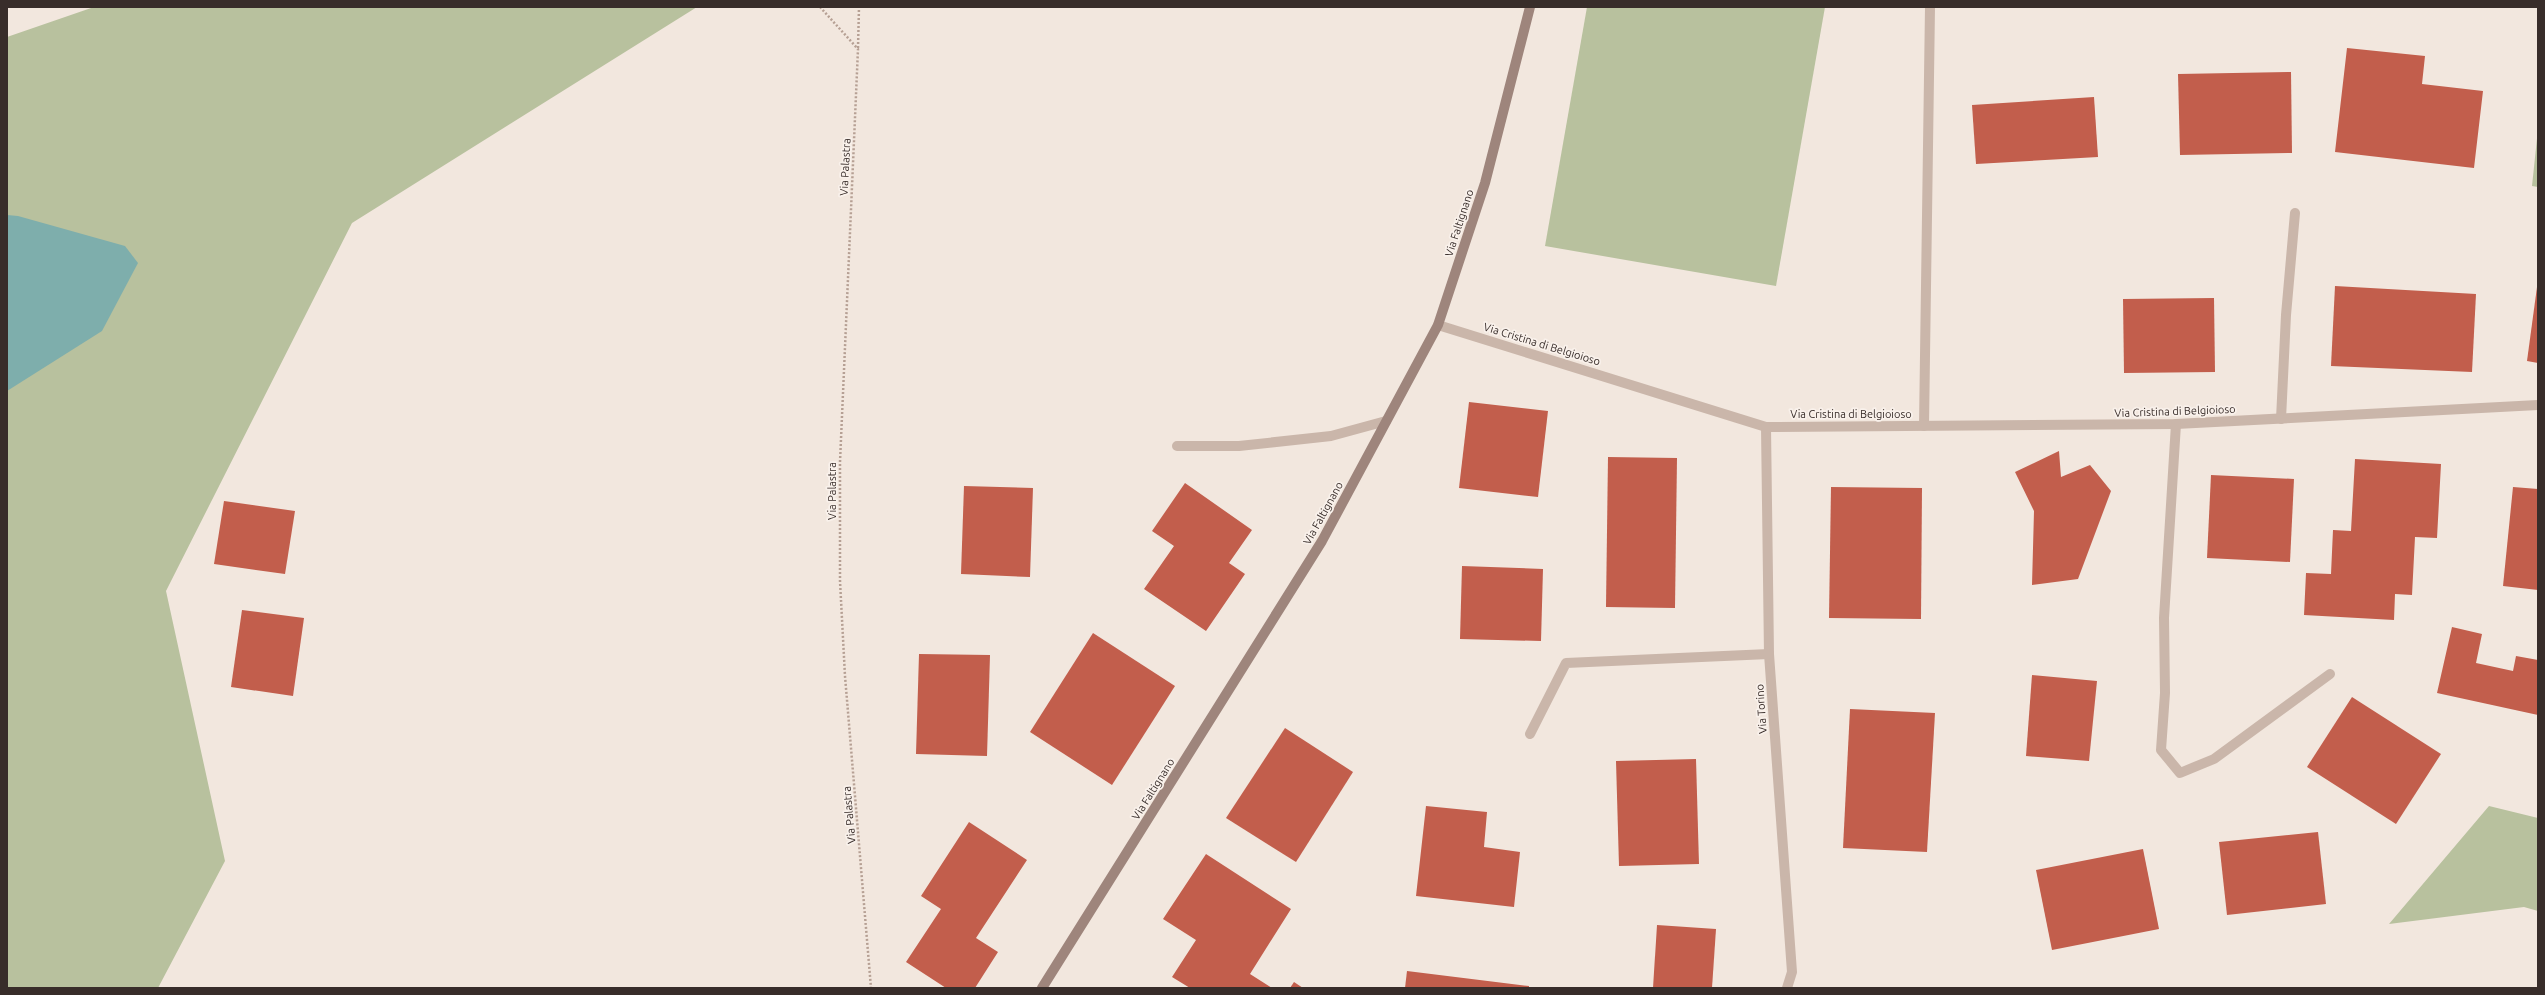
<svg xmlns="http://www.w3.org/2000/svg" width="2545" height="995" font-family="Ubuntu,sans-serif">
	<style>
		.green { fill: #b8c19e }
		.water { fill: #7eaeac }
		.building { fill: #c25e4c }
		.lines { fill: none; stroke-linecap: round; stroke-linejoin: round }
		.path { stroke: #b6a094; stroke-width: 2.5; stroke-dasharray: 2 2; stroke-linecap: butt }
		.lane { stroke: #cab6aa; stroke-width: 10 }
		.street { stroke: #cab6aa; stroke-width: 10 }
		.secondary { stroke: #9e857c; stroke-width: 10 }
		.labels { text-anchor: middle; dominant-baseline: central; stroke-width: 3.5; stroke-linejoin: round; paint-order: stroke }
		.street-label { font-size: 11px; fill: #382d2a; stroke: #f9f1eb }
	</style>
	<rect width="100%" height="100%" fill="#f2e7de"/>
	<g class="green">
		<path d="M 94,7 L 697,7 L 352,223 L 166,591 L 225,861 L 158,988 L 7,988 L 7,37 Z"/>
		<path d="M 1587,7 L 1825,7 L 1776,286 L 1545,246 Z"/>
		<path d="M 2538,129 L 2538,187 L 2532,186 Z"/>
		<path d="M 2489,806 L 2538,818 L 2538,911 L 2524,907 L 2389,924 Z"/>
	</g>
	<path class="water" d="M 7,215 L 18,216 L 125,246 L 138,263 L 102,331 L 7,391 Z"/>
	<g class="building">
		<path d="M 2347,48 L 2425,56 L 2422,84 L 2483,91 L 2474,168 L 2335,152 Z"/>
		<path d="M 2291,72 L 2292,153 L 2180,155 L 2178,74 Z"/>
		<path d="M 2094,97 L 2098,157 L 1976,164 L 1972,105 Z"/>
		<path d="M 2335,286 L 2476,294 L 2472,372 L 2331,366 Z"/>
		<path d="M 2537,287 L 2538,287 L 2538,363 L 2527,361 Z"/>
		<path d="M 2214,298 L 2215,372 L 2124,373 L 2123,299 Z"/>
		<path d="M 1469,402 L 1548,411 L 1538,497 L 1459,488 Z"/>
		<path d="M 2059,451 L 2061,477 L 2090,465 L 2111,491 L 2078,579 L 2032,585 L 2034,511 L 2015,472 Z"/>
		<path d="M 1608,457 L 1677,458 L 1675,608 L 1606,607 Z"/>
		<path d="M 2355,459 L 2441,464 L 2437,538 L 2415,537 L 2412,595 L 2395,594 L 2394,620 L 2304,615 L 2306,573 L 2331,574 L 2333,530 L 2351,531 Z"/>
		<path d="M 2211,475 L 2294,479 L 2290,562 L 2207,558 Z"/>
		<path d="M 1185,483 L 1252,530 L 1229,563 L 1245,574 L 1206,631 L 1144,589 L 1174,546 L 1152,531 Z"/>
		<path d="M 964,486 L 1033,488 L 1030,577 L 961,574 Z"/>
		<path d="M 1831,487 L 1922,488 L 1921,619 L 1829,618 Z"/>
		<path d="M 2513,487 L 2538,489 L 2538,590 L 2503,586 Z"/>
		<path d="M 224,501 L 295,511 L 285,574 L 214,564 Z"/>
		<path d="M 1462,566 L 1543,569 L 1541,641 L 1460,639 Z"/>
		<path d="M 242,610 L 304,618 L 293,696 L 231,687 Z"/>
		<path d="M 2452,627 L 2482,634 L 2476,663 L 2513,671 L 2516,656 L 2538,660 L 2538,715 L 2437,693 Z"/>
		<path d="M 1093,633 L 1175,686 L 1112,785 L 1030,732 Z"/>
		<path d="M 919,654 L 990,655 L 987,756 L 916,754 Z"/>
		<path d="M 2032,675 L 2097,681 L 2089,761 L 2026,756 Z"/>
		<path d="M 2352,697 L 2441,754 L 2396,824 L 2307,767 Z"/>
		<path d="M 1850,709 L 1935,713 L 1927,852 L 1843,848 Z"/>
		<path d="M 1285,728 L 1353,772 L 1296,862 L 1226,818 Z"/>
		<path d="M 1696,759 L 1699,864 L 1619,866 L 1616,761 Z"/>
		<path d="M 1426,806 L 1487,812 L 1484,847 L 1520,852 L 1514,907 L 1416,896 Z"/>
		<path d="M 969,822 L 1027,860 L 976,938 L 998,952 L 975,988 L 946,988 L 906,962 L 941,909 L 921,896 Z"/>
		<path d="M 2318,832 L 2326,904 L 2227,915 L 2219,842 Z"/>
		<path d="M 2143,849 L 2159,929 L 2052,950 L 2036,870 Z"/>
		<path d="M 1206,854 L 1291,909 L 1250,974 L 1272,988 L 1190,988 L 1172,977 L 1196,940 L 1163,919 Z"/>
		<path d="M 1657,925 L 1716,929 L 1712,988 L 1653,988 Z"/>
		<path d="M 1407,971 L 1529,986 L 1529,988 L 1405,988 Z"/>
		<path d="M 1294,982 L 1303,988 L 1290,988 Z"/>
	</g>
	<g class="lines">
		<g class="path">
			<path d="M 820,7 L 858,49 L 840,462 L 840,581 L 845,676 L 871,988"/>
			<path d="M 858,48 L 859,7"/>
		</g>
		<g class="lane">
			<path d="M 1924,426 L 1930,7"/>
			<path d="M 1177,446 L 1239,446 L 1331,436 L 1386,421"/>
		</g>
		<g class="street">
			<path d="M 1438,325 L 1766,427 L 2176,424 L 2538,405"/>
			<path d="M 2281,419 L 2286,315 L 2295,213"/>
			<path d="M 2176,424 L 2164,618 L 2165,693 L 2161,750 L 2180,773 L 2214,759 L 2330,674"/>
			<path d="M 1766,427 L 1769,654 L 1792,972 L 1787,988"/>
			<path d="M 1530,734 L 1566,663 L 1769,654"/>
		</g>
		<path class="secondary" d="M 1042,988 L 1322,541 L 1438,325 L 1485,183 L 1530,7"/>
	</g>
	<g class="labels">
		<g class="street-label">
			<text transform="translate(845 167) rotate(-87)">Via Palastra</text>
			<text transform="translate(1459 223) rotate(-72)">Via Faltignano</text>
			<text transform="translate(1542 344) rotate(17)">Via Cristina di Belgioioso</text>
			<text transform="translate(2175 411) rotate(-2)">Via Cristina di Belgioioso</text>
			<text x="1851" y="414">Via Cristina di Belgioioso</text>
			<text transform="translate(832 491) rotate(-90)">Via Palastra</text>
			<text transform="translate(1323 513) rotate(-61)">Via Faltignano</text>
			<text transform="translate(1761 709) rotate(-94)">Via Torino</text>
			<text transform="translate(1153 789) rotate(-58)">Via Faltignano</text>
			<text transform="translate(849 815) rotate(-95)">Via Palastra</text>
		</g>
	</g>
	<rect width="2545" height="995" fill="none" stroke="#382d2a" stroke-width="16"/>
</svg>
